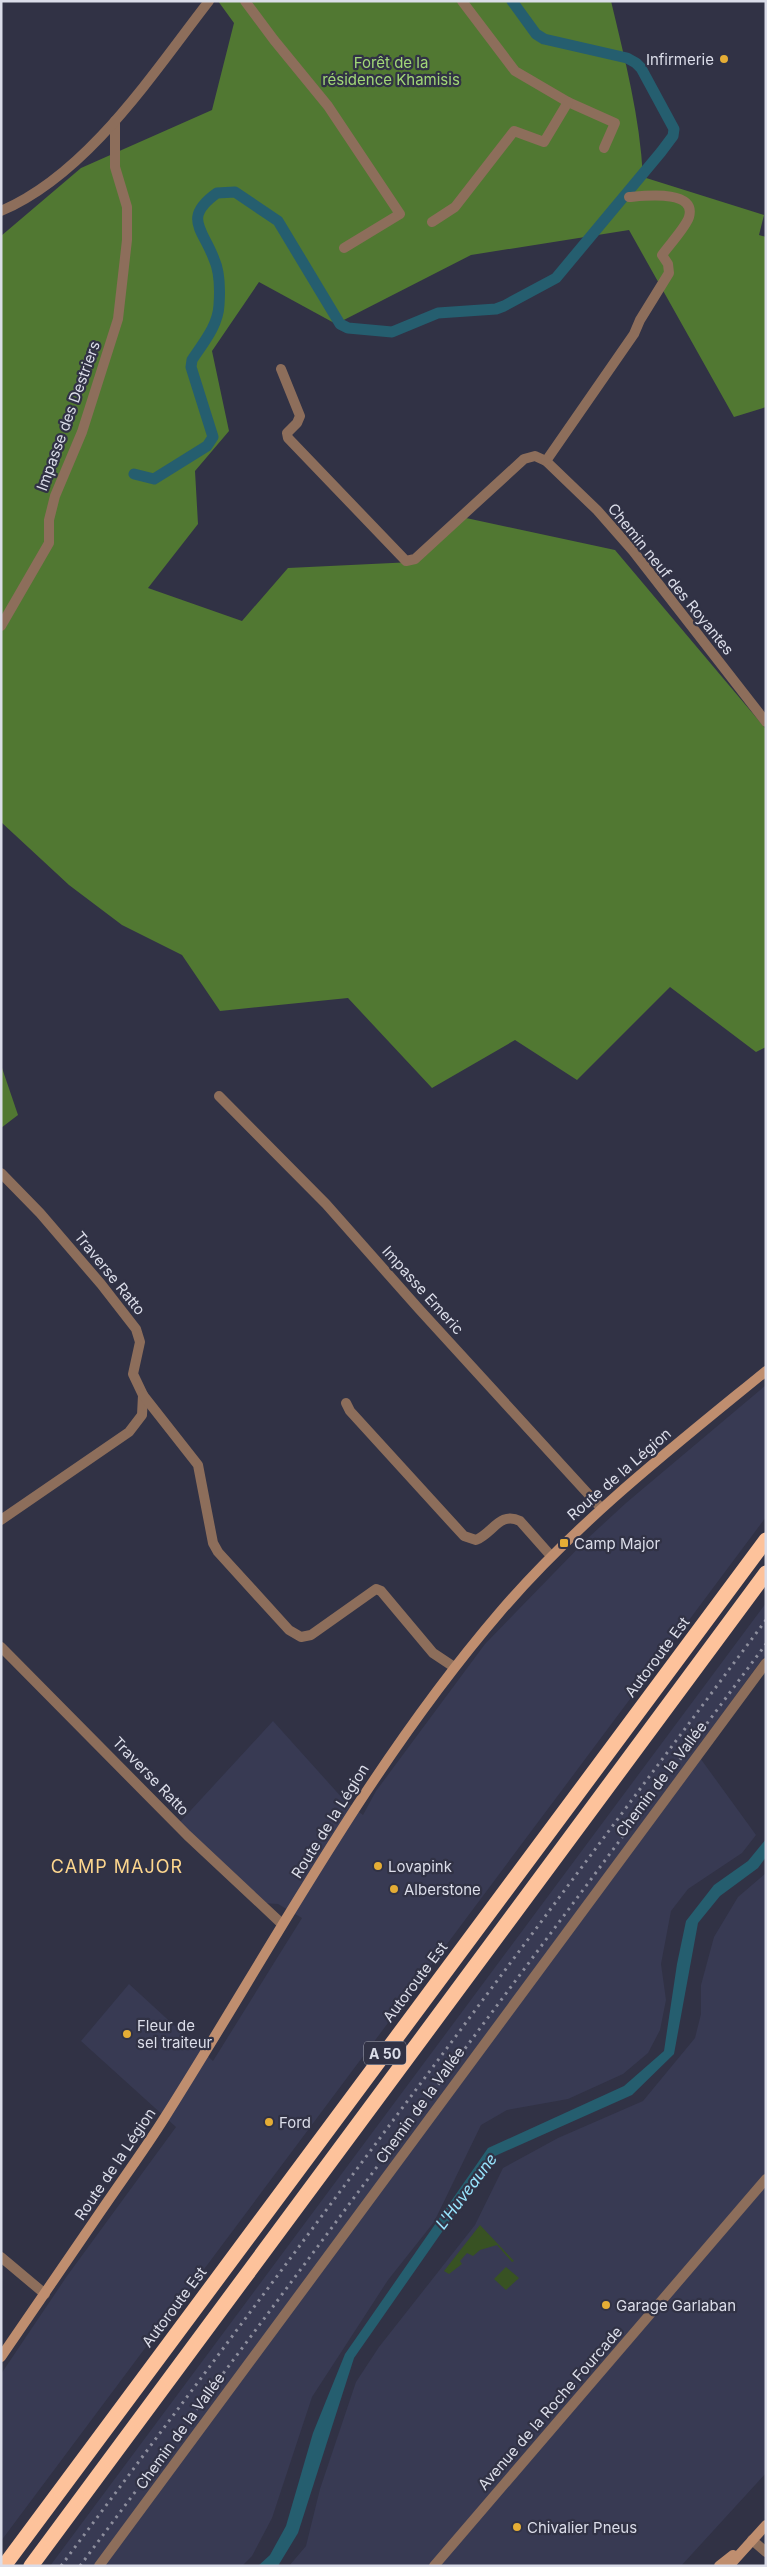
<svg xmlns="http://www.w3.org/2000/svg" width="767" height="2567" font-family="Inter,sans-serif">
	<style>
		.built { fill: #383a53 }
		.green { fill: #385223 }
		.forest { fill: #517832 }
		.water { fill: #255e6f }
		.lines { fill: none; stroke-linecap: round; stroke-linejoin: round }
		.canal { stroke: #255e6f; stroke-width: 11 }
		.minor { stroke: #8d6e5b; stroke-width: 10 }
		.tertiary { stroke: #8d6e5b; stroke-width: 10 }
		.secondary { stroke: #bf8e6f; stroke-width: 10 }
		.motorway { stroke: #fdc29b; stroke-width: 15 }
		.rail { stroke: #8d8e9d; stroke-width: 3; stroke-dasharray: 2.5 5; stroke-linecap: butt }
		.poi-dot { fill: #e5ad35; stroke: #313245; stroke-width: 2 }
		.labels { text-anchor: middle; dominant-baseline: central; stroke-width: 4.5; stroke-linejoin: round; paint-order: stroke }
		.shield { fill: #313245; stroke: #a8aab8; stroke-width: 1 }
		.shield-label { font-size: 14px; font-weight: bold; fill: #dbdde9 }
		.poi-label { font-size: 15px; fill: #dbdde9; stroke: #313245; text-anchor: start }
		.park-label { font-size: 15px; fill: #a1d777; stroke: #313245 }
		.street-label { font-size: 15px; fill: #dbdde9; stroke: #313245 }
		.water-label { font-size: 16px; font-style: italic; fill: #99e5fe; stroke: #313245 }
		.quarter-label { font-size: 18px; letter-spacing: 1px; fill: #fdd68e; stroke: #313245 }
	</style>
	<rect width="100%" height="100%" fill="#313245"/>
	<g class="built">
		<path d="M 766,1385 L 766,1517 L 1,2541 L 1,2374 L 67,2276 L 176,2127 L 81,2041 L 129,1984 L 213,2061 L 302,1918 L 278,1904 L 262,1903 L 180,1822 L 273,1721 L 344,1800 L 363,1815 L 376,1791 L 485,1644 L 588,1538 L 626,1503 Z"/>
		<path d="M 766,1603 L 766,1654 L 695,1751 L 756,1835 L 742,1853 L 688,1889 L 671,1911 L 661,1964 L 666,2000 L 660,2030 L 648,2053 L 623,2074 L 568,2099 L 507,2110 L 481,2125 L 434,2222 L 388,2280 L 312,2397 L 272,2518 L 252,2556 L 242,2566 L 50,2566 Z"/>
		<path d="M 766,1873 L 766,2473 L 681,2566 L 289,2566 L 306,2546 L 320,2489 L 356,2382 L 379,2347 L 475,2225 L 503,2168 L 558,2138 L 643,2101 L 695,2038 L 701,2014 L 701,1985 L 714,1937 L 738,1897 Z"/>
	</g>
	<g class="green">
		<path d="M 480,2225 L 514,2261 L 512,2262 L 497,2245 L 480,2250 L 473,2256 L 467,2253 L 460,2261 L 462,2264 L 449,2274 L 444,2271 Z"/>
		<path d="M 506,2267 L 519,2278 L 506,2290 L 494,2279 Z"/>
	</g>
	<g class="forest">
		<path d="M 218,1 L 611,1 C 625,60 640,117 643,177 L 764,215 L 759,235 L 766,237 L 766,407 L 734,417 L 629,230 L 471,255 L 336,324 L 259,282 L 212,351 L 229,431 L 195,471 L 198,524 L 148,588 L 242,621 L 288,568 L 413,562 L 466,518 L 615,550 L 766,729 L 766,1047 L 756,1052 L 670,987 L 577,1080 L 515,1040 L 432,1088 L 348,998 L 220,1011 L 182,955 L 122,925 L 69,885 L 1,822 L 1,236 L 81,168 L 212,110 L 234,23 Z"/>
		<path d="M 1,1065 L 18,1115 L 1,1128 Z"/>
	</g>
	<path class="water" d="M 766,1839 L 766,1857 L 758,1868 L 720,1896 L 698,1923 L 674,2054 L 632,2095 L 495,2156 L 354,2358 L 298,2533 L 278,2566 L 258,2566 L 270,2555 L 286,2526 L 313,2433 L 345,2354 L 488,2148 L 624,2086 L 664,2051 L 677,1964 L 686,1921 L 714,1885 L 748,1861 Z"/>
	<g class="lines">
		<path class="canal" d="M 134,474 L 154,479 L 207,446 L 213,437 L 191,367 L 192,360 C 203,343 218,326 219,305 C 220,291 220,272 214,259 C 203,229 182,218 217,193 L 235,192 L 278,221 L 340,324 L 348,328 L 392,332 L 438,313 L 496,309 L 504,306 L 556,278 L 661,152 L 673,136 L 674,129 L 641,68 L 636,63 L 627,58 L 544,39 L 536,34 L 512,1"/>
		<g class="minor">
			<path d="M 245,1 L 274,40 L 328,106 L 400,214 L 344,248"/>
			<path d="M 568,102 L 615,123 L 604,148"/>
			<path d="M 432,222 L 455,207 L 514,131 L 544,142 L 568,102 L 515,71 L 462,1"/>
			<path d="M 281,369 L 300,416 L 297,423 L 287,433 L 288,438 L 406,561 L 415,559 L 524,459 L 535,456 L 546,461 L 597,510 L 633,551 L 766,722"/>
			<path d="M 546,461 L 634,334 L 640,320 L 669,273 L 668,264 L 662,255 C 669,245 686,227 689,217 C 697,189 643,196 629,197"/>
			<path d="M 1,626 L 49,543 L 49,520 L 55,496 L 82,432 L 118,319 L 127,240 L 127,207 L 115,167 L 115,121"/>
			<path d="M 219,1096 L 326,1204 L 419,1309 L 601,1508"/>
			<path d="M 1,1173 L 40,1213 L 101,1284 L 136,1329 L 140,1342 L 133,1374 L 143,1395 L 142,1415 L 129,1432 L 1,1520"/>
			<path d="M 143,1395 L 198,1465 L 213,1543 L 218,1552 L 289,1630 L 301,1637 L 311,1635 L 376,1589 L 381,1591 L 433,1653 L 454,1667"/>
			<path d="M 346,1403 L 350,1411 L 464,1536 L 476,1540 C 493,1533 500,1511 520,1521 L 551,1556"/>
			<path d="M 1,1647 L 187,1835 L 282,1924"/>
			<path d="M 1,2257 L 45,2294"/>
			<path d="M 752,2540 L 766,2552"/>
			<path d="M 434,2566 L 766,2179"/>
		</g>
		<g class="tertiary">
			<path d="M 1,211 C 88,174 153,73 209,1"/>
			<path d="M 99,2566 L 766,1663"/>
		</g>
		<g class="secondary">
			<path d="M 1,2357 C 35,2308 68,2259 101,2211 C 122,2180 145,2149 165,2117 C 273,1946 368,1766 500,1612 C 578,1521 673,1447 766,1371"/>
			<path d="M 719,2566 L 733,2555"/>
			<path d="M 729,2566 L 766,2525"/>
		</g>
		<g class="motorway">
			<path d="M 4,2566 L 766,1540"/>
			<path d="M 31,2566 L 766,1573"/>
		</g>
		<g class="rail">
			<path d="M 61,2566 L 766,1620"/>
			<path d="M 80,2566 L 766,1644"/>
		</g>
	</g>
	<g class="poi-dot">
		<circle cx="724" cy="59" r="5"/>
		<rect x="559" y="1538" width="10" height="10" rx="2.5"/>
		<circle cx="378" cy="1866" r="5"/>
		<circle cx="394" cy="1889" r="5"/>
		<circle cx="127" cy="2034" r="5"/>
		<circle cx="269" cy="2122" r="5"/>
		<circle cx="606" cy="2305" r="5"/>
		<circle cx="517" cy="2527" r="5"/>
	</g>
	<g class="labels">
		<rect class="shield" x="364" y="2041.5" width="42" height="23" rx="4"/>
		<g class="shield-label">
			<text x="385" y="2053">A 50</text>
		</g>
		<g class="poi-label">
			<text x="714" y="59" text-anchor="end">Infirmerie</text>
			<text x="574" y="1543">Camp Major</text>
			<text x="388" y="1866">Lovapink</text>
			<text x="404" y="1889">Alberstone</text>
			<text x="137" y="2025">Fleur de<tspan x="137" dy="17">sel traiteur</tspan></text>
			<text x="279" y="2122">Ford</text>
			<text x="616" y="2305">Garage Garlaban</text>
			<text x="527" y="2527">Chivalier Pneus</text>
		</g>
		<g class="park-label">
			<text x="391" y="62">Forêt de la<tspan x="391" dy="17">résidence Khamisis</tspan></text>
		</g>
		<g class="street-label">
			<text transform="translate(68 416) rotate(-70)">Impasse des Destriers</text>
			<text transform="translate(671 579) rotate(51)">Chemin neuf des Royantes</text>
			<text transform="translate(110 1273) rotate(51)">Traverse Ratto</text>
			<text transform="translate(423 1290) rotate(48)">Impasse Emeric</text>
			<text transform="translate(619 1474) rotate(-41)">Route de la Légion</text>
			<text transform="translate(657 1657) rotate(-53)">Autoroute Est</text>
			<text transform="translate(151 1776) rotate(46)">Traverse Ratto</text>
			<text transform="translate(661 1779) rotate(-53)">Chemin de la Vallée</text>
			<text transform="translate(330 1821) rotate(-58)">Route de la Légion</text>
			<text transform="translate(415 1982) rotate(-53)">Autoroute Est</text>
			<text transform="translate(420 2105) rotate(-54)">Chemin de la Vallée</text>
			<text transform="translate(115 2164) rotate(-56)">Route de la Légion</text>
			<text transform="translate(174 2307) rotate(-53)">Autoroute Est</text>
			<text transform="translate(550 2408) rotate(-49)">Avenue de la Roche Fourcade</text>
			<text transform="translate(180 2431) rotate(-54)">Chemin de la Vallée</text>
		</g>
		<g class="water-label">
			<text transform="translate(466 2191) rotate(-53)">L'Huveaune</text>
		</g>
		<g class="quarter-label">
			<text x="117" y="1866">CAMP MAJOR</text>
		</g>
	</g>
	<rect width="767" height="2567" fill="none" stroke="#dbdde9" stroke-width="5"/>
</svg>
